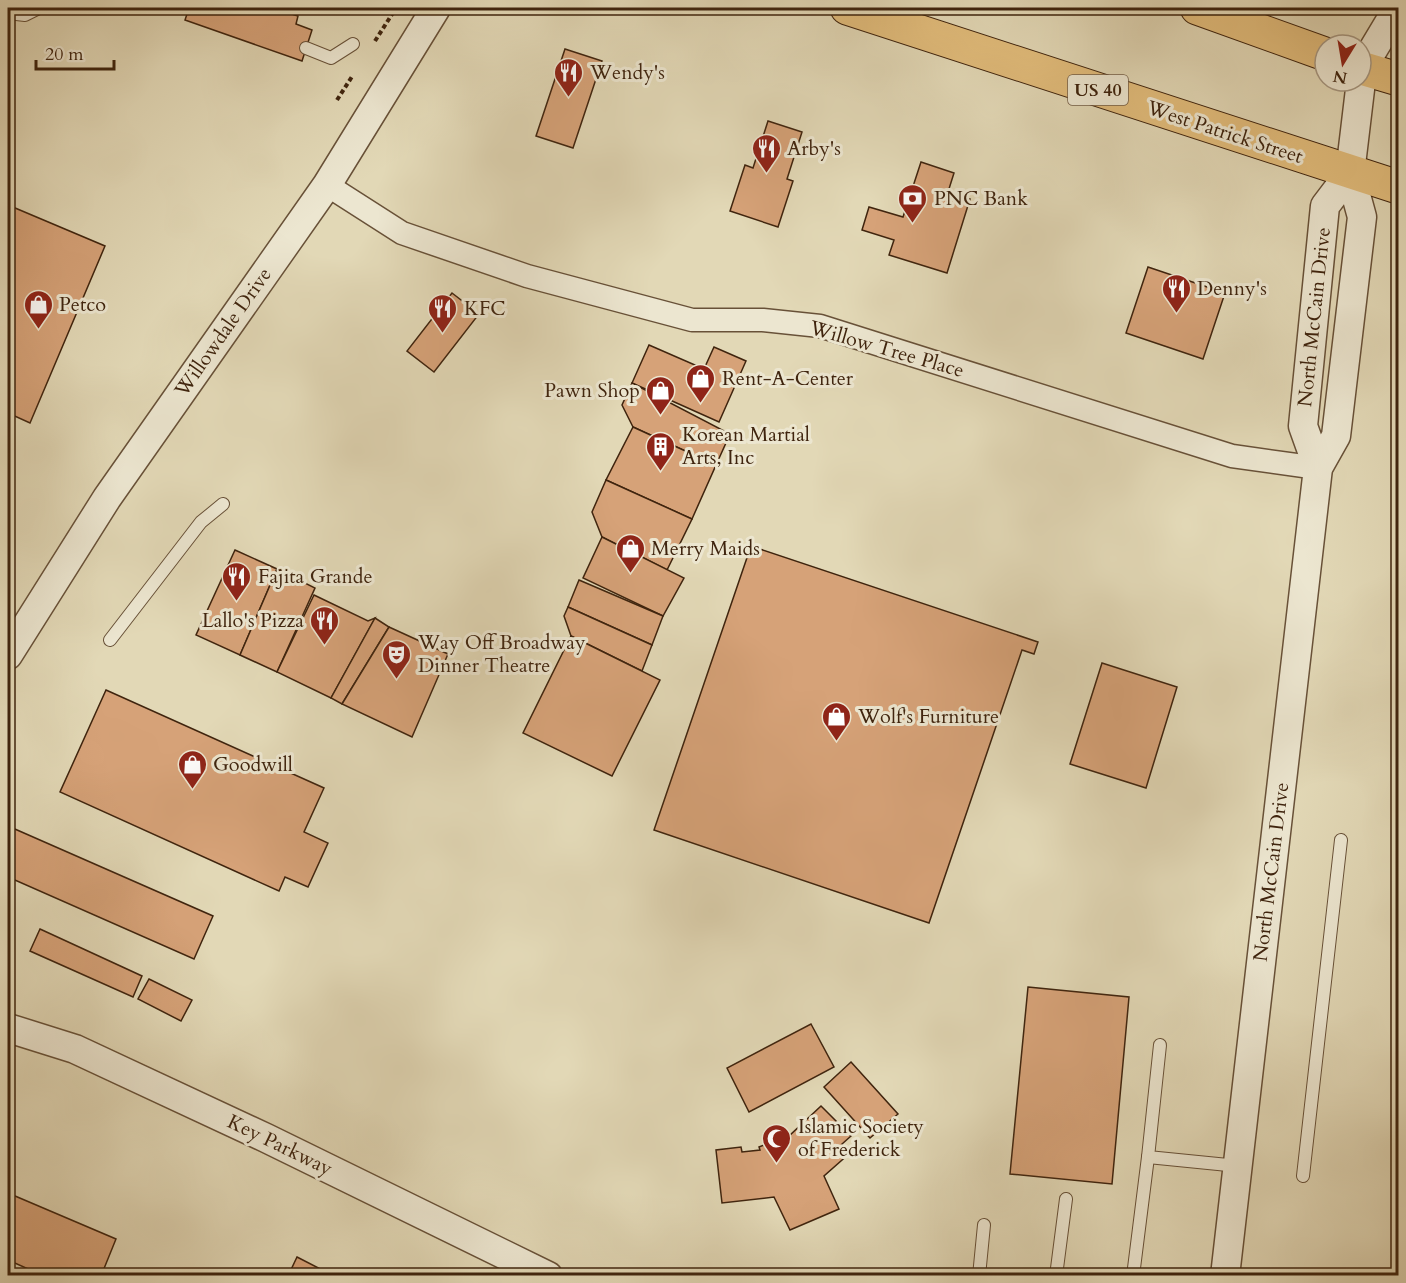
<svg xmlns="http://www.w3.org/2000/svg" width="1406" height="1283" font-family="Cardo,serif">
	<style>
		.building { fill: #d6a278; stroke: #3f240e; stroke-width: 1.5 }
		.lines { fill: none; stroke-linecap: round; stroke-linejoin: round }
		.service-casing { stroke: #685138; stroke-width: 14 }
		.minor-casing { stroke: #685138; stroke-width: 25 }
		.tertiary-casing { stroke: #685138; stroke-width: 31 }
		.primary-casing { stroke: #3f240e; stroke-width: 35 }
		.path { stroke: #3f240e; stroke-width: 4; stroke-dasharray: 4.5 3; stroke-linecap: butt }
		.service { stroke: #ece6d0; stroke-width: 12 }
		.minor { stroke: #ece6d0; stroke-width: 22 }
		.tertiary { stroke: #ece6d0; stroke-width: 28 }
		.primary { stroke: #e1bc7b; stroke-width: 33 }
		.labels { text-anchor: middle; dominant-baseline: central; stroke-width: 6; stroke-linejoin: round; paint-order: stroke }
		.shield { fill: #ece6d0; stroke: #735e48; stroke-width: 1.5 }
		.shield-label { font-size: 18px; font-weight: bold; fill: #3f240e }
		.poi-label { font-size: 20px; fill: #3f240e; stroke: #ece6d0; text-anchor: start }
		.street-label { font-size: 20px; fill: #3f240e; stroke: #ece6d0 }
	</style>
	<rect width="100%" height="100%" fill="#e2d8b6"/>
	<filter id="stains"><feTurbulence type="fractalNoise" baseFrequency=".00333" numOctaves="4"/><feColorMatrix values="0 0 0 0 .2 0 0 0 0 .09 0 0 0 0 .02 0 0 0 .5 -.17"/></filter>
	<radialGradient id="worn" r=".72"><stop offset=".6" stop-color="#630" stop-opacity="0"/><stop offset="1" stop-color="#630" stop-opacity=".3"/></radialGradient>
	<g class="building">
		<path d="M 189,8 L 219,8 L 230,11 L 231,8 L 272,8 L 298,16 L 296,24 L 312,30 L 302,61 L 185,20 Z"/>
		<path d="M 565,49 L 602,61 L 573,148 L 536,136 Z"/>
		<path d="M 768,121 L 802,132 L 787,179 L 793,181 L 778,227 L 730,211 L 745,165 L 753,168 Z"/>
		<path d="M 921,162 L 954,173 L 948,192 L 970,199 L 947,273 L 889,255 L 894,240 L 862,230 L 869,207 L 903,217 Z"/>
		<path d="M 8,205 L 105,246 L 30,423 L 8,413 Z"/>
		<path d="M 1148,267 L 1225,293 L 1203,359 L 1126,333 Z"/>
		<path d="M 452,293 L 479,314 L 434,372 L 407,351 Z"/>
		<path d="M 649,345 L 704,369 L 714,347 L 746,361 L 719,422 L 632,383 Z"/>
		<path d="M 632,383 L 730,434 L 716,465 L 633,427 L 622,405 Z"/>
		<path d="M 633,427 L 716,465 L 692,519 L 606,480 Z"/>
		<path d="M 606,480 L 692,519 L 667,570 L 602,537 L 592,512 Z"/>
		<path d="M 602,537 L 684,578 L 663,616 L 583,578 Z"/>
		<path d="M 751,546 L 1038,642 L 1034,654 L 1022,650 L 929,923 L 654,830 Z"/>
		<path d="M 235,550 L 277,569 L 240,655 L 196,635 Z"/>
		<path d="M 277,569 L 315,588 L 277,672 L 240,655 Z"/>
		<path d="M 579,580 L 663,616 L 652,645 L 568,607 Z"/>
		<path d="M 314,595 L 368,621 L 375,618 L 331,698 L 277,672 Z"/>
		<path d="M 568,607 L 652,645 L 642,671 L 571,636 L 564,616 Z"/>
		<path d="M 375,618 L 389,627 L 342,704 L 331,698 Z"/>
		<path d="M 389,627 L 448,654 L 412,737 L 342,704 Z"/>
		<path d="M 571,636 L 660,680 L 612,776 L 523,733 Z"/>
		<path d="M 1102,663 L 1177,687 L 1146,788 L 1070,764 Z"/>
		<path d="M 106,690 L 324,788 L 304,832 L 328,843 L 308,887 L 285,877 L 279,891 L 60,792 Z"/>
		<path d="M 8,826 L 213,916 L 194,959 L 8,877 Z"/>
		<path d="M 40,929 L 142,976 L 133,997 L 30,951 Z"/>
		<path d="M 149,979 L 192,1000 L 181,1021 L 138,999 Z"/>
		<path d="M 1028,987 L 1129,997 L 1112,1184 L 1010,1174 Z"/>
		<path d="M 811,1024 L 834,1067 L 749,1112 L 727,1068 Z"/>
		<path d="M 851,1062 L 898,1114 L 870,1138 L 824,1087 Z"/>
		<path d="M 821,1106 L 851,1136 L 842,1144 L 850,1153 L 824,1176 L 839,1209 L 790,1230 L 774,1197 L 722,1203 L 716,1150 L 741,1147 L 742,1152 L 760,1150 L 759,1147 L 790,1135 Z"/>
		<path d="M 8,1193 L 116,1239 L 101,1276 L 44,1276 L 8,1260 Z"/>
		<path d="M 297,1257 L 334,1276 L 288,1276 Z"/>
	</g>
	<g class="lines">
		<defs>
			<g id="service">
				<path d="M 8,13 L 25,15 L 39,8"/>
				<path d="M 306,48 L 331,58 L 353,44"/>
				<path d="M 110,640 L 201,522 L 223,504"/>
				<path d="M 1160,1045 L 1148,1157 L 1238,1166"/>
				<path d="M 1303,1176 L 1341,840"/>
				<path d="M 979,1276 L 984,1225"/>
				<path d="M 1056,1276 L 1066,1199"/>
				<path d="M 1133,1276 L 1148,1157"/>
			</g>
			<path id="minor" d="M 327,185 L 402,233 L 527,276 L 692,320 L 763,320 L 820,326 L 1232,456 L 1318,468"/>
			<g id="tertiary">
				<path d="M 1361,80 L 1362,68 L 1398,8"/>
				<path d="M 1318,468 L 1303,426 L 1325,206 L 1350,173"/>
				<path d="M 8,655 L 107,498 L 327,185 L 436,8"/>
				<path d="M 8,1028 L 75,1049 L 266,1138 L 548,1276"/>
				<path d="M 1225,1276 L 1318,468 L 1336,436 L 1362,217 L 1350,173 L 1361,81"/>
			</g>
			<g id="primary">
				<path d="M 847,8 L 1398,187"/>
				<path d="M 1197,8 L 1325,54"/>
				<path d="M 1361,68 L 1398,79"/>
			</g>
		</defs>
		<use href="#service" class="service-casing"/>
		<use href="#minor" class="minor-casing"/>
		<use href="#tertiary" class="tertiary-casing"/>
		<use href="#primary" class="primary-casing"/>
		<g class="path">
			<path d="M 375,41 L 396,8"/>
			<path d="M 337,100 L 353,75"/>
		</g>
		<use href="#service" class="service"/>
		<use href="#minor" class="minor"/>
		<use href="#tertiary" class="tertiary"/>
		<use href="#primary" class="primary"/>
	</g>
	<defs>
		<symbol id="restaurant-pin" viewBox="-11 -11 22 30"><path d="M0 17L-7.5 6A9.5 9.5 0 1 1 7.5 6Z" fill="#8f2418" stroke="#ece6d0"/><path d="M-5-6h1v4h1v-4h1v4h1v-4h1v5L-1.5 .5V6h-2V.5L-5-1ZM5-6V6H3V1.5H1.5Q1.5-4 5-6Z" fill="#fff"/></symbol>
		<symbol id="bank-pin" viewBox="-11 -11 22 30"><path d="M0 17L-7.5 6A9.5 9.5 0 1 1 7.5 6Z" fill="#8f2418" stroke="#ece6d0"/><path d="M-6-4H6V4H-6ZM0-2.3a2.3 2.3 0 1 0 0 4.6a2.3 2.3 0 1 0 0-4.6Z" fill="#fff"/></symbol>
		<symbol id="shop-pin" viewBox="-11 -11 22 30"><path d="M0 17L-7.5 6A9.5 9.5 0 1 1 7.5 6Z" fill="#8f2418" stroke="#ece6d0"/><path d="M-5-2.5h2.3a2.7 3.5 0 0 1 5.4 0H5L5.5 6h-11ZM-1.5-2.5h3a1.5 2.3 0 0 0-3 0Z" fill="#fff"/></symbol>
		<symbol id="building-pin" viewBox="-11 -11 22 30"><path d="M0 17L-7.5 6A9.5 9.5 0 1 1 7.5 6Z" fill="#8f2418" stroke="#ece6d0"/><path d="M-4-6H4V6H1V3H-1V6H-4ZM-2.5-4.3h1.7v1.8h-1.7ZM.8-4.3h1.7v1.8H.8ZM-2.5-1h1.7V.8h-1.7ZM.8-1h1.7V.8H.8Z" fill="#fff"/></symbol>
		<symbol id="theatre-pin" viewBox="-11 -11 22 30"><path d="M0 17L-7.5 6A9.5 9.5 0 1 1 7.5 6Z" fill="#8f2418" stroke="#ece6d0"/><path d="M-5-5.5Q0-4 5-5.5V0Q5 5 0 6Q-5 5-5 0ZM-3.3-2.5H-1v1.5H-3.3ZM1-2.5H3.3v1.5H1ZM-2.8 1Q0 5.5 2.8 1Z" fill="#fff"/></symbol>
		<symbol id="mosque-pin" viewBox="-11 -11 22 30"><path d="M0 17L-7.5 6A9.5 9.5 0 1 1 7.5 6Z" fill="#8f2418" stroke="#ece6d0"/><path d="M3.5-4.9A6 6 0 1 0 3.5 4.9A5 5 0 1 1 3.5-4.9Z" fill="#fff"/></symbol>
	</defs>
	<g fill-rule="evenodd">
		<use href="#restaurant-pin" x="552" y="56" width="33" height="45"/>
		<use href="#restaurant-pin" x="750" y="132" width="33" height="45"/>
		<use href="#bank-pin" x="896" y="182" width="33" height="45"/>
		<use href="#restaurant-pin" x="1160" y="272" width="33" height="45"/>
		<use href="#shop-pin" x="22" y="288" width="33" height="45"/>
		<use href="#restaurant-pin" x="426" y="292" width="33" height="45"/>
		<use href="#shop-pin" x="684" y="362" width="33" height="45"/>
		<use href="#shop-pin" x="644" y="374" width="33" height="45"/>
		<use href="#building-pin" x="644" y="430" width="33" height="45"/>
		<use href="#shop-pin" x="614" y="532" width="33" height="45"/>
		<use href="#restaurant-pin" x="220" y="560" width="33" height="45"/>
		<use href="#restaurant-pin" x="308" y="604" width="33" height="45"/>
		<use href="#theatre-pin" x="380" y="638" width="33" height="45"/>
		<use href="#shop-pin" x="820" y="700" width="33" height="45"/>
		<use href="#shop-pin" x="176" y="748" width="33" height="45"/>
		<use href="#mosque-pin" x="760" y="1122" width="33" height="45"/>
	</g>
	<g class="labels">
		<rect class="shield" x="1068" y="75" width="60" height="30" rx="4.5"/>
		<g class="shield-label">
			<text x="1098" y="90">US 40</text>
		</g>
		<g class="poi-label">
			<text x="590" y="72">Wendy's</text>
			<text x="787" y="148">Arby's</text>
			<text x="934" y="198">PNC Bank</text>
			<text x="1197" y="288">Denny's</text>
			<text x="59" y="304">Petco</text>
			<text x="464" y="308">KFC</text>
			<text x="722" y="378">Rent-A-Center</text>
			<text x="640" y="390" text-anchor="end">Pawn Shop</text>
			<text x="682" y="434">Korean Martial<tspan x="682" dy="23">Arts, Inc</tspan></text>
			<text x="651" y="548">Merry Maids</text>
			<text x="258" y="576">Fajita Grande</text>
			<text x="304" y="620" text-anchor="end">Lallo's Pizza</text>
			<text x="418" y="642">Way Off Broadway<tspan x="418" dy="23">Dinner Theatre</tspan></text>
			<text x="858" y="716">Wolf's Furniture</text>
			<text x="213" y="764">Goodwill</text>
			<text x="798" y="1126">Islamic Society<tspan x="798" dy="23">of Frederick</tspan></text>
		</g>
		<g class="street-label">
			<text transform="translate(1225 132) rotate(18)">West Patrick Street</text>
			<text transform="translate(1314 317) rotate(-84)">North McCain Drive</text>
			<text transform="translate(223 332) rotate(-55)">Willowdale Drive</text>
			<text transform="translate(887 349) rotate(16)">Willow Tree Place</text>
			<text transform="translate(1271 872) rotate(-83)">North McCain Drive</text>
			<text transform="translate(280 1145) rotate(26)">Key Parkway</text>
		</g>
	</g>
	<rect width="1406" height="1283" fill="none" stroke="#e2d8b6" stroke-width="30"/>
	<rect x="9" y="9" width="1388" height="1265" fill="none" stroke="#3f240e" stroke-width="3"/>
	<rect x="15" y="15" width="1376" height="1253" fill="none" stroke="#3f240e" stroke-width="1.5"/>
	<g transform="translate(1343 63) rotate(191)"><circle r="28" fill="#ece6d0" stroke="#a79882" stroke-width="1.5"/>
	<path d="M0-4.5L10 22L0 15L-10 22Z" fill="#8f2418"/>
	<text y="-9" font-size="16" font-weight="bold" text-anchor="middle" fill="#3f240e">N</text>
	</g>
	<path d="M36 60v9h78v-9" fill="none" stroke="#3f240e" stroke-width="3"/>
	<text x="45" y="60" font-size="18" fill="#3f240e" stroke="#ece6d0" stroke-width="4.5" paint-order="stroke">20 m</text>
	<rect width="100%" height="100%" filter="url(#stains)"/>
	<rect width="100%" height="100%" fill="url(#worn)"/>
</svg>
